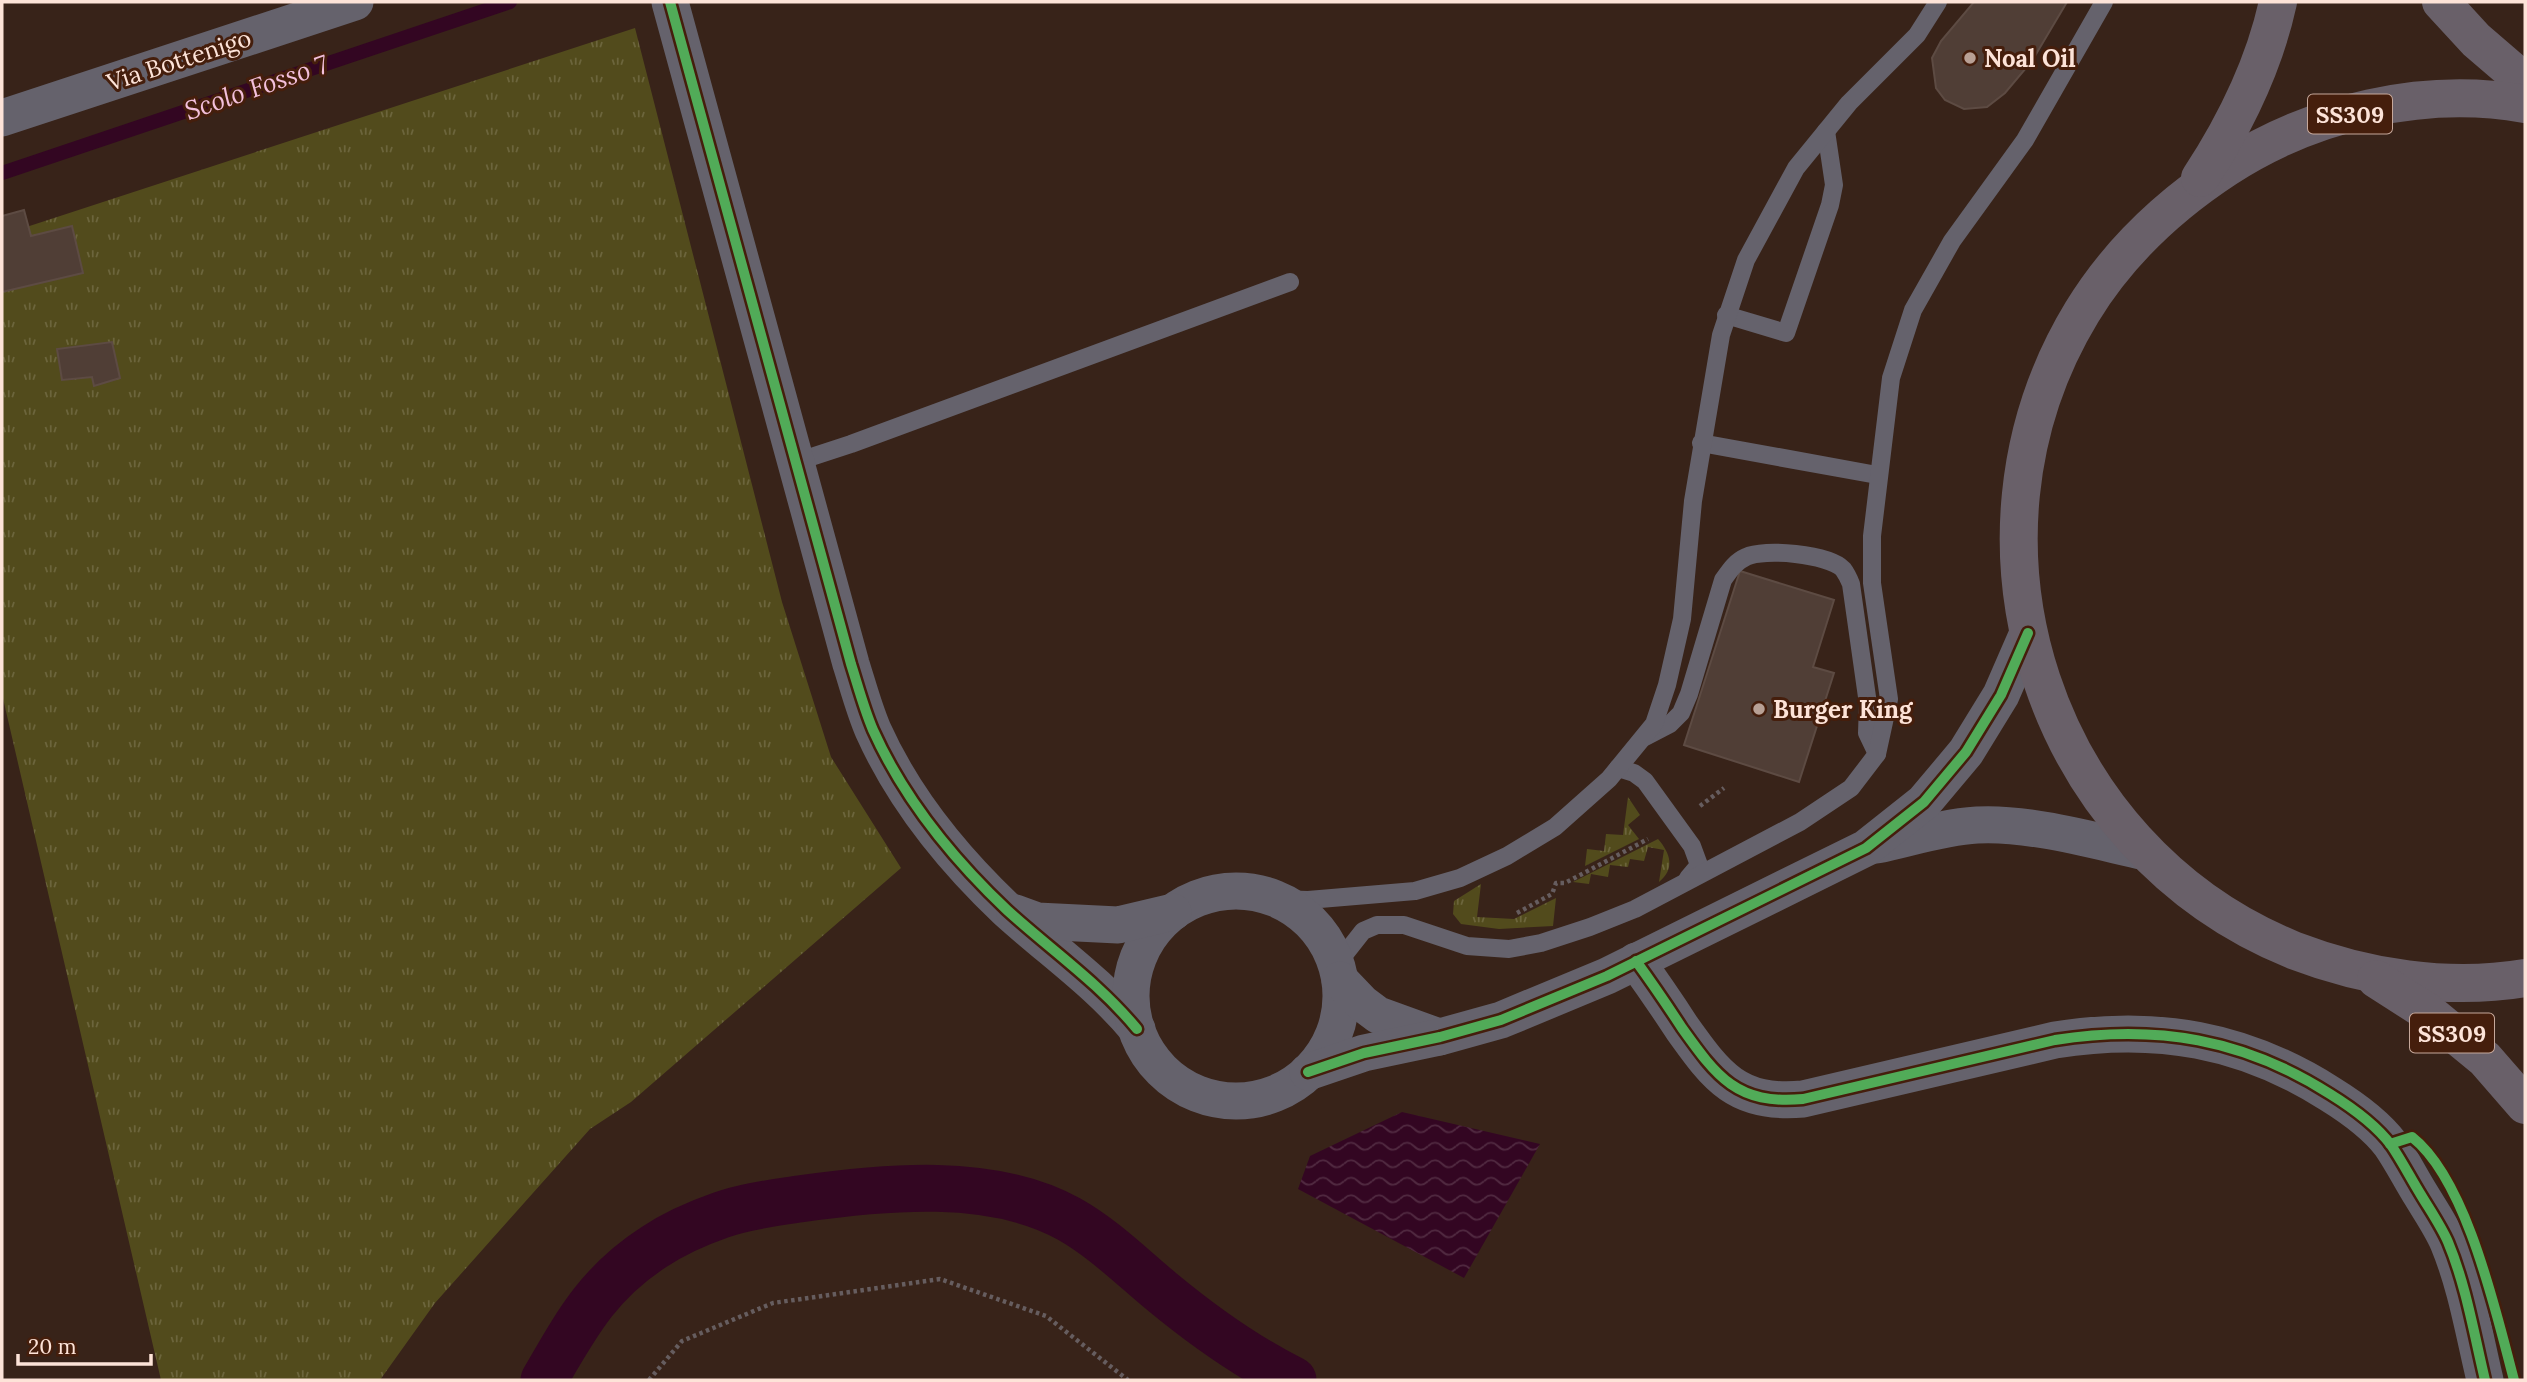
<svg xmlns="http://www.w3.org/2000/svg" width="2527" height="1382" font-family="Lora,serif">
	<style>
		.grass { fill: url(#grass-tufts) }
		.water { fill: url(#water-waves) }
		.lines { fill: none; stroke-linecap: round; stroke-linejoin: round }
		.stream { stroke: #330622; stroke-width: 14 }
		.canal { stroke: #330622; stroke-width: 47 }
		.building { fill: #503e36; stroke: #5d4b43; stroke-width: 2 }
		.path { stroke: #665d5f; stroke-width: 4.5; stroke-dasharray: 3.5 3.5; stroke-linecap: butt }
		.service { stroke: #65626c; stroke-width: 18 }
		.minor { stroke: #65626c; stroke-width: 37 }
		.primary { stroke: #696069; stroke-width: 38 }
		.cycleway-casing { stroke: #451e0c; stroke-width: 15 }
		.cycleway { stroke: #51ab58; stroke-width: 10 }
		.poi-dot { fill: #b8a095; stroke: #451e0c; stroke-width: 2.5 }
		.labels { text-anchor: middle; dominant-baseline: central; stroke-width: 6; stroke-linejoin: round; paint-order: stroke }
		.shield { fill: #451e0c; stroke: #c6a89b; stroke-width: 2 }
		.shield-label { font-size: 23px; font-weight: bold; fill: #fde3d8 }
		.poi-label { font-size: 24px; font-weight: bold; fill: #fde3d8; stroke: #451e0c; text-anchor: start }
		.street-label { font-size: 24px; fill: #fde3d8; stroke: #451e0c }
		.water-label { font-size: 26px; font-style: italic; fill: #f3c0dc; stroke: #451e0c }
	</style>
	<defs>
		<pattern id="grass-tufts" width="24" height="20" patternUnits="userSpaceOnUse" patternTransform="scale(1.75)"><rect width="24" height="20" fill="#524b1c"/><path d="M3 7l-1-3M5 7V3M7 7l1-3M15 17l-1-3M17 17v-4M19 17l1-3" fill="none" stroke="#6c653c"/></pattern>
		<pattern id="water-waves" width="16" height="10" patternUnits="userSpaceOnUse" patternTransform="scale(1.75)"><rect width="16" height="10" fill="#330622"/><path d="M0 5q4-4 8 0t8 0" fill="none" stroke="#512a41"/></pattern>
	</defs>
	<rect width="100%" height="100%" fill="#382319"/>
	<g class="grass">
		<path d="M 635,28 L 782,602 L 831,757 L 901,868 L 631,1102 L 590,1129 L 435,1303 L 380,1380 L 161,1380 L 2,694 L 2,235 Z"/>
		<path d="M 1628,797 L 1640,815 L 1628,825 L 1639,839 L 1585,866 L 1587,849 L 1604,851 L 1606,834 L 1623,835 Z"/>
		<path d="M 1658,839 C 1671,854 1675,869 1659,882 L 1664,850 L 1648,847 L 1644,861 L 1630,859 L 1628,867 L 1610,865 L 1608,877 L 1591,874 L 1589,884 L 1573,882 Z"/>
		<path d="M 1481,884 L 1477,917 L 1514,919 L 1556,898 L 1553,926 L 1499,929 L 1461,924 L 1453,914 L 1454,901 Z"/>
	</g>
	<path class="water" d="M 1402,1112 L 1540,1144 L 1464,1278 L 1298,1189 L 1310,1156 Z"/>
	<g class="lines">
		<path class="stream" d="M 2,173 L 510,2"/>
		<path class="canal" d="M 544,1380 C 576,1325 598,1283 654,1247 C 675,1233 698,1223 721,1215 C 746,1206 773,1203 799,1199 C 884,1187 992,1176 1069,1219 C 1103,1238 1132,1267 1161,1291 C 1202,1325 1245,1356 1293,1380"/>
	</g>
	<g class="building">
		<path d="M 1974,2 L 2067,2 L 2032,61 L 2005,93 L 1987,107 L 1964,109 L 1945,100 L 1936,88 L 1932,58 L 1941,41 Z"/>
		<path d="M 24,210 L 31,236 L 72,226 L 83,273 L 2,292 L 2,216 Z"/>
		<path d="M 112,342 L 120,378 L 94,386 L 92,377 L 62,380 L 57,349 Z"/>
		<path d="M 1740,571 L 1834,600 L 1813,667 L 1834,673 L 1799,782 L 1684,745 Z"/>
	</g>
	<g class="lines">
		<g class="path">
			<path d="M 1700,806 L 1724,788"/>
			<path d="M 1517,913 L 1552,894 L 1556,883 L 1565,883 L 1648,839"/>
			<path d="M 649,1380 L 682,1341 L 773,1303 L 940,1279 L 1046,1316 L 1128,1380"/>
		</g>
		<g class="service">
			<path d="M 1726,315 L 1786,333 L 1830,205 L 1834,185 L 1826,131"/>
			<path d="M 1701,443 L 1877,475"/>
			<path d="M 796,462 L 851,444 L 1290,282"/>
			<path d="M 1645,737 L 1670,724 L 1681,713 L 1689,694 L 1723,580 C 1730,570 1735,562 1746,557 C 1764,548 1828,554 1843,569 C 1846,573 1849,579 1851,584 L 1868,704 L 1867,733 L 1877,754"/>
			<path d="M 1618,768 L 1634,773 L 1645,781 L 1692,846 L 1699,865 L 1688,878"/>
			<path d="M 1276,899 L 1308,900 L 1415,891 L 1460,878 L 1507,856 L 1555,827 L 1609,779 L 1654,724 L 1667,685 L 1682,619 L 1693,501 L 1721,335 L 1746,260 L 1796,168 L 1849,103 L 1917,35 L 1938,2"/>
			<path d="M 1337,964 L 1363,931 L 1377,925 L 1404,925 L 1467,946 L 1509,949 L 1541,943 L 1590,927 L 1635,909 L 1800,822 L 1851,788 L 1877,754 L 1889,699 L 1872,583 L 1872,536 L 1891,378 L 1913,310 L 1952,241 L 2025,140 L 2104,2"/>
		</g>
		<g class="minor">
			<path d="M 670,2 L 851,664 C 858,686 864,709 873,730 C 904,799 952,858 1007,910 C 1051,950 1099,983 1137,1029"/>
			<path d="M 2,118 L 355,2"/>
			<path d="M 1877,845 C 1910,838 1943,827 1977,825 C 2029,822 2095,841 2146,852"/>
			<circle cx="1236" cy="996" r="105"/>
			<path d="M 1015,913 L 1037,921 L 1118,925 L 1173,912"/>
			<path d="M 1636,961 C 1652,983 1667,1005 1682,1028 C 1717,1077 1737,1105 1803,1099 L 2055,1040 C 2156,1024 2244,1039 2330,1094 C 2351,1107 2376,1125 2391,1145 C 2402,1161 2411,1179 2421,1195 C 2430,1210 2441,1226 2448,1242 C 2466,1285 2474,1334 2485,1380"/>
			<path d="M 1340,980 L 1362,1003 L 1378,1015 L 1439,1037"/>
			<path d="M 1308,1072 L 1364,1053 L 1440,1037 L 1501,1020 L 1607,976 L 1866,848 L 1924,802 L 1966,752 L 2001,695 L 2028,633"/>
		</g>
		<g class="primary">
			<path d="M 2441,2 L 2476,40 L 2525,82"/>
			<path d="M 2525,104 C 2424,86 2312,112 2226,168 C 2168,206 2118,253 2082,312 C 1942,542 2044,849 2293,950 C 2366,978 2448,991 2525,978"/>
			<path d="M 2200,178 C 2236,123 2264,66 2278,2"/>
			<path d="M 2376,979 L 2429,1013 L 2485,1059 L 2525,1105"/>
		</g>
		<defs>
			<g id="cycleway">
				<path d="M 670,2 L 851,664 C 858,686 864,709 873,730 C 904,799 952,858 1007,910 C 1051,950 1099,983 1137,1029"/>
				<path d="M 1636,961 C 1652,983 1667,1005 1682,1028 C 1717,1077 1737,1105 1803,1099 L 2055,1040 C 2156,1024 2244,1039 2330,1094 C 2351,1107 2376,1125 2391,1145 C 2402,1161 2411,1179 2421,1195 C 2430,1210 2441,1226 2448,1242 C 2466,1285 2474,1334 2485,1380"/>
				<path d="M 1308,1072 L 1364,1053 L 1440,1037 L 1501,1020 L 1607,976 L 1866,848 L 1924,802 L 1966,752 L 2001,695 L 2028,633"/>
				<path d="M 2390,1144 L 2412,1137 C 2467,1180 2496,1313 2514,1380"/>
			</g>
		</defs>
		<use href="#cycleway" class="cycleway-casing"/>
		<use href="#cycleway" class="cycleway"/>
	</g>
	<g class="poi-dot">
		<circle cx="1970" cy="58" r="7"/>
		<circle cx="1759" cy="709" r="7"/>
	</g>
	<g class="labels">
		<g class="shield">
			<rect x="2308" y="94.5" width="84" height="39" rx="5"/>
			<rect x="2410" y="1013.5" width="84" height="39" rx="5"/>
		</g>
		<g class="shield-label">
			<text x="2350" y="114">SS309</text>
			<text x="2452" y="1033">SS309</text>
		</g>
		<g class="poi-label">
			<text x="1984" y="58">Noal Oil</text>
			<text x="1773" y="709">Burger King</text>
		</g>
		<g class="street-label">
			<text transform="translate(179 60) rotate(-18)">Via Bottenigo</text>
		</g>
		<g class="water-label">
			<text transform="translate(256 87) rotate(-19)">Scolo Fosso 7</text>
		</g>
	</g>
	<rect width="2527" height="1382" fill="none" stroke="#fde3d8" stroke-width="7"/>
	<path d="M18 1354v10h133v-10" fill="none" stroke="#fde3d8" stroke-width="3.5"/>
	<text x="28" y="1354" font-size="21" fill="#fde3d8" stroke="#451e0c" stroke-width="5" paint-order="stroke">20 m</text>
</svg>
